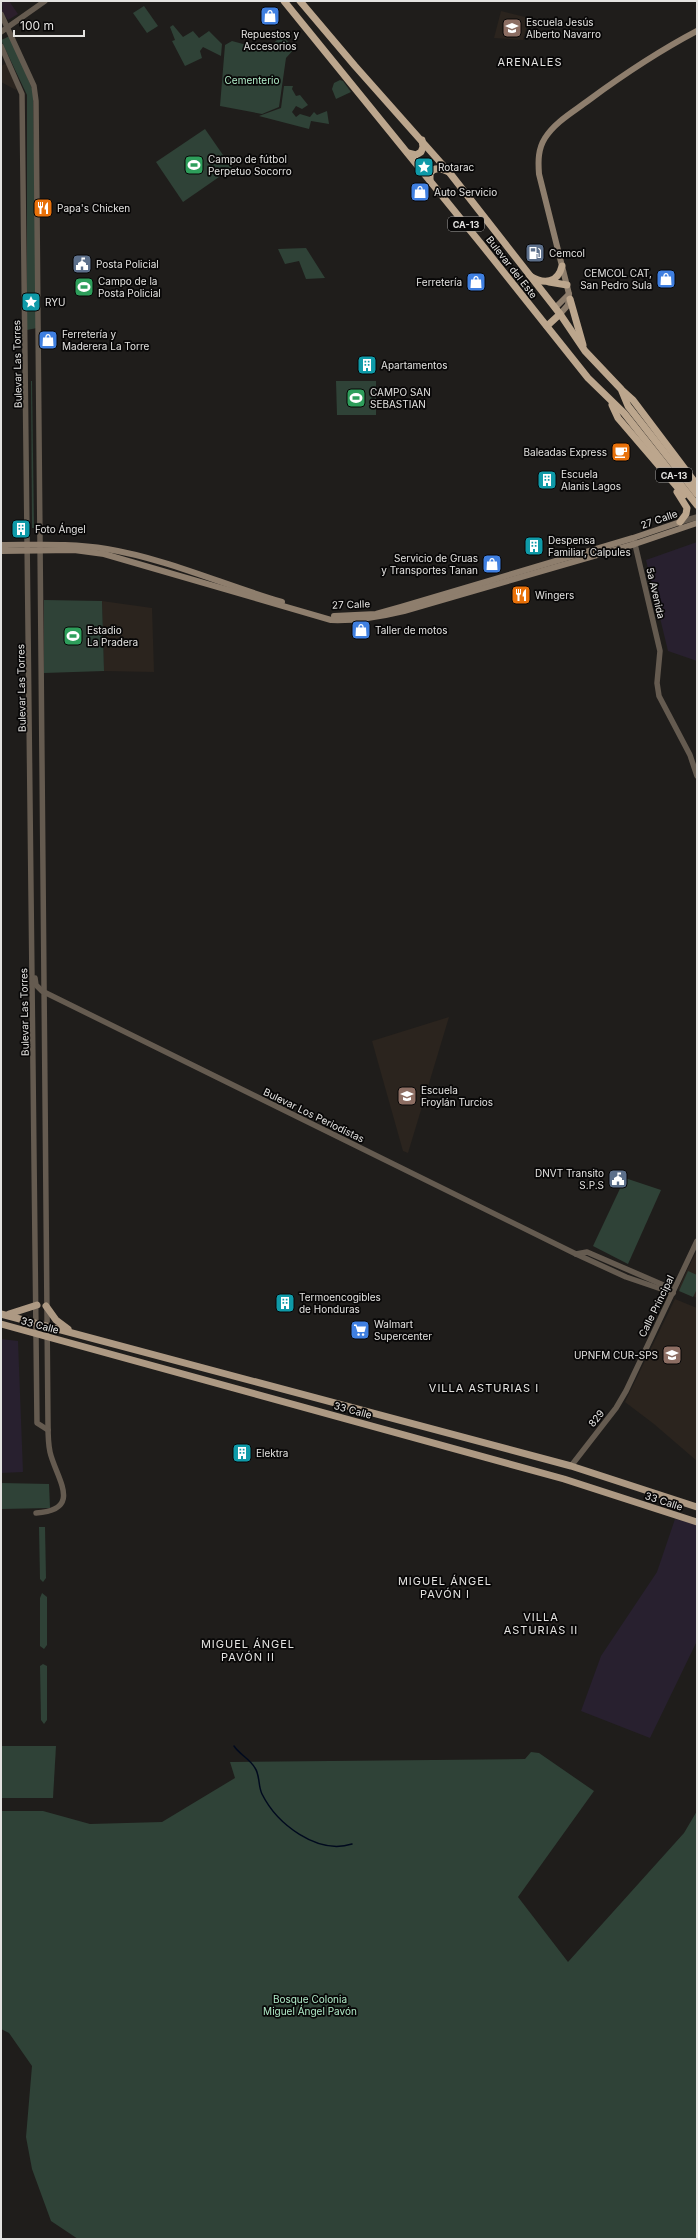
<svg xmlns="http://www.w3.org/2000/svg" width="698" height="2240" font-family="Inter,sans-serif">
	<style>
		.commercial { fill: #2c1f2c }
		.industrial { fill: #28202f }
		.built { fill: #2b241e }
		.green { fill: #2f4237 }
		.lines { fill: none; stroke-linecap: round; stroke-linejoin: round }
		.stream { stroke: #000a1e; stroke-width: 1.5 }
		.tertiary { stroke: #655b50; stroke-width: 5.5 }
		.secondary { stroke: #8e7e6d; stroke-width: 6 }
		.primary { stroke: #ad9983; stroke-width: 7 }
		.trunk { stroke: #bca68d; stroke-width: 7 }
		.labels { text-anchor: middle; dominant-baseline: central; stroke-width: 3.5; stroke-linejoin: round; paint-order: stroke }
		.shield { fill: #080707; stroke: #a2a1a0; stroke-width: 1 }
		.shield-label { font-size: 9px; font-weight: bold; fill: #e4e3e1 }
		.poi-label { font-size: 10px; fill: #e4e3e1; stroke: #080707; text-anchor: start }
		.park-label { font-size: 10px; fill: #b1ecc9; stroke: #080707 }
		.street-label { font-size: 10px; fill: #e4e3e1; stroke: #080707 }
		.neighbourhood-label { font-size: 11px; letter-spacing: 1px; fill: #e4e3e1; stroke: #080707 }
	</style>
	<rect width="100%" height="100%" fill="#1f1d1b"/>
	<path class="commercial" d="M 1,1 L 9,1 L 18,14 L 8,20 L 1,10 L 3,9 Z"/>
	<g class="industrial">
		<path d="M 697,542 L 697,661 L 668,651 L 646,560 Z"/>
		<path d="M 1,1339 L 18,1341 L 23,1472 L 1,1473 Z"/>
		<path d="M 675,1519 L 697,1524 L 697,1641 L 650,1738 L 581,1711 L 601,1656 L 657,1572 Z"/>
	</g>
	<g class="built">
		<path d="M 501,11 L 529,18 L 523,40 L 494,38 Z"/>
		<path d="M 7,63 L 19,88 L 16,90 L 1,82 L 1,66 Z"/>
		<path d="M 102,601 L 152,608 L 154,672 L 104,671 Z"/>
		<path d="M 449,1017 L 408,1153 L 403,1151 L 372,1041 Z"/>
		<path d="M 697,1250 L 697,1298 L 678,1289 Z"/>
		<path d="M 675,1299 L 697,1308 L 697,1461 L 654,1424 L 625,1402 Z"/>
	</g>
	<g class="green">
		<path d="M 144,6 L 158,26 L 147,33 L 133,13 Z"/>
		<path d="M 173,25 L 183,37 L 193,31 L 199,38 L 209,31 L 222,44 L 221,56 L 203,47 L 200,51 L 202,58 L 185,66 L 172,41 L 175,40 L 170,27 Z"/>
		<path d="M 10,36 L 33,91 L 37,328 L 27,330 L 27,95 L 1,40 Z"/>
		<path d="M 282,36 L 295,48 L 286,58 L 279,107 L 262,114 L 220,106 L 225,45 L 232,41 L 265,50 Z"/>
		<path d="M 340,80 L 343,81 L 351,92 L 336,99 L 332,89 L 334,83 Z"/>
		<path d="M 284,86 L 293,86 L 292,89 L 296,96 L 300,95 L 308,105 L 302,109 L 296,106 L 292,112 L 296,117 L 300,114 L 310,117 L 314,112 L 317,115 L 327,111 L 329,124 L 311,121 L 309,129 L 259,116 L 281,108 Z"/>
		<path d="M 205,129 L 232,168 L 183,202 L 156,162 Z"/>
		<path d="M 306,248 L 325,278 L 306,279 L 299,261 L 285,264 L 278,249 Z"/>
		<path d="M 31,381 L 32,381 L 34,528 L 32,528 Z"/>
		<path d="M 336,381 L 376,381 L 376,415 L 337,415 Z"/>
		<path d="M 44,600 L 102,601 L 104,671 L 44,673 Z"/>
		<path d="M 625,1178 L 661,1190 L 628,1264 L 593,1246 Z"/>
		<path d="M 688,1271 L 697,1275 L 697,1289 L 693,1297 L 679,1291 Z"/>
		<path d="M 1,1483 L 49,1484 L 50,1508 L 1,1509 Z"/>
		<path d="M 39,1527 L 45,1527 L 46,1578 L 43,1582 L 40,1579 Z"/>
		<path d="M 42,1593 L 47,1597 L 47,1645 L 44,1649 L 40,1646 L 40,1598 Z"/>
		<path d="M 43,1664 L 47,1666 L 47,1720 L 44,1724 L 41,1720 L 40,1666 Z"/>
		<path d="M 1,1746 L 56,1746 L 53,1798 L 1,1798 Z"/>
		<path d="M 531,1752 L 539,1753 L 594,1791 L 518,1897 L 568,1962 L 684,1833 L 697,1811 L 697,2239 L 78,2239 L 51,2221 L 32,2169 L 26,2137 L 32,2066 L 9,2033 L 1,2029 L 1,1811 L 43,1811 L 90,1824 L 162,1822 L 235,1778 L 230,1762 L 525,1759 Z"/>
	</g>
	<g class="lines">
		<path class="stream" d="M 234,1746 C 240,1755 250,1759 255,1768 C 260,1775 258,1786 262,1794 C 277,1824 317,1855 352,1844"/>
		<g class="tertiary">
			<path d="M 1,14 L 34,86 L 36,101 L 48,1424 C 48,1433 48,1443 50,1452 C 56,1478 84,1510 36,1513"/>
			<path d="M 1,32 L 45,1"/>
			<path d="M 1,46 L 22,94 L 37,1423 L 48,1430"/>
			<path d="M 680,522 L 697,517"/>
			<path d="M 634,540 L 660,651 L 657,683 L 659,696 L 690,755 L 697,776"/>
			<path d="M 35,978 L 36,985 L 42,991 L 576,1254 L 626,1277 L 673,1293"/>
			<path d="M 576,1254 L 587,1252 L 668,1287 L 673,1293"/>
			<path d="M 571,1466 L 616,1408 L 626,1391 L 697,1241"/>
		</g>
		<g class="secondary">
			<path d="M 555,308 L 569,294"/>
			<path d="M 560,314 L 568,305 L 569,294 L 539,174 C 538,161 538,149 545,138 C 555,122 573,112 589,100 C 623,75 659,51 697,31"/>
			<path d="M 1,545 C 37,545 72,543 107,549 C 167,559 224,585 282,602"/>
			<path d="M 1,551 L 74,550 L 104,554 L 331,620 C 356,621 379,617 404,611 L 635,544 L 697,523"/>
			<path d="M 334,616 L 376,614 L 401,607 L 633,538 L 680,522"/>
		</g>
		<g class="primary">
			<path d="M 46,1306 L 56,1320 L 68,1329"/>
			<path d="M 1,1314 L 571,1466 L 697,1507"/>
			<path d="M 9,1314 L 37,1305"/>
			<path d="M 1,1324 L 564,1479 L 697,1522"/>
		</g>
		<g class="trunk">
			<path d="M 284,1 L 482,245 L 588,378 L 624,413 L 697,505"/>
			<path d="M 300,1 L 355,66 L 449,172 L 560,314 L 585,351 L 621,389 L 628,406 L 697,494"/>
			<path d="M 408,153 L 416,155 L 421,152 L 423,147 L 422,140"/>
			<path d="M 430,180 L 430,173 C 435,166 442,169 449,172"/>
			<path d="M 530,276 C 544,285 558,283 562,266"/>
			<path d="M 549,282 L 567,285"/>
			<path d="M 570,299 L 583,345"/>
			<path d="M 547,326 L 560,314"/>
			<path d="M 623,391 L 633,400 L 697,485"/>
			<path d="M 612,405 L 618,418 L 684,495"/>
			<path d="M 677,492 L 687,508 L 686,514 L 680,522"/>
		</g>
	</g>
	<defs>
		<symbol id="shop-square" viewBox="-11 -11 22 22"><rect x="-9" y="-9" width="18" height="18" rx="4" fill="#3f7fe0" stroke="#080707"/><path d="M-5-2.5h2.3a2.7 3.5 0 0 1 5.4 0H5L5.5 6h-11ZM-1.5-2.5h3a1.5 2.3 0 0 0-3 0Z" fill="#fff"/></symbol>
		<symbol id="school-square" viewBox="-11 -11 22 22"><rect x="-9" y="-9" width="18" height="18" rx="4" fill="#8d6e63" stroke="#080707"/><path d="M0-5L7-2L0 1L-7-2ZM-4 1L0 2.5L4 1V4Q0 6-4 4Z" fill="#fff"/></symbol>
		<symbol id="stadium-square" viewBox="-11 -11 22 22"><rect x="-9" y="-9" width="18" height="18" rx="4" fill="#2e9e5b" stroke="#080707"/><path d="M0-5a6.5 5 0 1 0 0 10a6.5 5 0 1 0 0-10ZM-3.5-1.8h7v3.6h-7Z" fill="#fff"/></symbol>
		<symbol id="sight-square" viewBox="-11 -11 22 22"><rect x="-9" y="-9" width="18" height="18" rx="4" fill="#0f9aa8" stroke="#080707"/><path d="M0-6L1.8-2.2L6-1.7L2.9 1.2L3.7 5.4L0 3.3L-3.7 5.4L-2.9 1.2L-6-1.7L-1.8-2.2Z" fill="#fff"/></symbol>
		<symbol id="restaurant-square" viewBox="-11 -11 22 22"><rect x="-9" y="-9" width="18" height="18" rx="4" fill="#e8710a" stroke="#080707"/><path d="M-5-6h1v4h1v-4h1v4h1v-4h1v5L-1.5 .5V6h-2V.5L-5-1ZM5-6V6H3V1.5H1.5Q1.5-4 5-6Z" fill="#fff"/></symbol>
		<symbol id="fuel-square" viewBox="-11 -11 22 22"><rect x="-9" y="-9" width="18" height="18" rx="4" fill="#5c6f8a" stroke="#080707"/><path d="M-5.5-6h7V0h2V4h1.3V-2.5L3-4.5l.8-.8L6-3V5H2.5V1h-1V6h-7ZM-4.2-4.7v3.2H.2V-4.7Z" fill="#fff"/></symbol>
		<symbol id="civic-square" viewBox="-11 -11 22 22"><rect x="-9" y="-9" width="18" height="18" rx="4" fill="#5c6f8a" stroke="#080707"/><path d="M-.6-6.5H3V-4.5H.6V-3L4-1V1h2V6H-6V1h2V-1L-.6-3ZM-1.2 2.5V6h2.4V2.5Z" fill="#fff"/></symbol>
		<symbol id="building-square" viewBox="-11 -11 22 22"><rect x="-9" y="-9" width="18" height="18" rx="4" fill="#0f9aa8" stroke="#080707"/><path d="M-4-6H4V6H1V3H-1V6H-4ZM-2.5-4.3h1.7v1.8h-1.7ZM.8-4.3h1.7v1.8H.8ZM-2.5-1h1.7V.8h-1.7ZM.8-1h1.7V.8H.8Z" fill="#fff"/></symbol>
		<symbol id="cafe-square" viewBox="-11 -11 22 22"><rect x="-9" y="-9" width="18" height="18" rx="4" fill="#e8710a" stroke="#080707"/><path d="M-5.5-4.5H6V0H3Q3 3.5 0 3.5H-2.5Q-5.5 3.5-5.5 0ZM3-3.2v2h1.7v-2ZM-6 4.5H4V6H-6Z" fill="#fff"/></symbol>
		<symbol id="supermarket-square" viewBox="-11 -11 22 22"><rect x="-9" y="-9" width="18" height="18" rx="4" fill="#3f7fe0" stroke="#080707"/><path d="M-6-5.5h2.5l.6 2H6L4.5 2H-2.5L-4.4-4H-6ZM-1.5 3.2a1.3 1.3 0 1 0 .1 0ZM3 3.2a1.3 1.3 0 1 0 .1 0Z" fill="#fff"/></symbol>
		<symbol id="university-square" viewBox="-11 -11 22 22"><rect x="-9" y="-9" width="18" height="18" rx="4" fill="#8d6e63" stroke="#080707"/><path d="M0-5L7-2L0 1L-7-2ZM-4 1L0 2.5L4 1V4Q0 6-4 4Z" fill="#fff"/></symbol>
	</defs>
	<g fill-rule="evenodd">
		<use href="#shop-square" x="259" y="5" width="22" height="22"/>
		<use href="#school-square" x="501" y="17" width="22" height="22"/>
		<use href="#stadium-square" x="183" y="154" width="22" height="22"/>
		<use href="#sight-square" x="413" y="156" width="22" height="22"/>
		<use href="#shop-square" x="409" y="181" width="22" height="22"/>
		<use href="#restaurant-square" x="32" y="197" width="22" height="22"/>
		<use href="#fuel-square" x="524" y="242" width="22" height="22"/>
		<use href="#civic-square" x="71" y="253" width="22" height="22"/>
		<use href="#shop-square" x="655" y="268" width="22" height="22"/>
		<use href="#shop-square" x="465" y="271" width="22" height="22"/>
		<use href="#stadium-square" x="73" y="276" width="22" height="22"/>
		<use href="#sight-square" x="20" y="291" width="22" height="22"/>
		<use href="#shop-square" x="37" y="329" width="22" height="22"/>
		<use href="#building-square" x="356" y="354" width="22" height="22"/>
		<use href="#stadium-square" x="345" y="387" width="22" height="22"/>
		<use href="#cafe-square" x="610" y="441" width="22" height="22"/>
		<use href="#building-square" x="536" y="469" width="22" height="22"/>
		<use href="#building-square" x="10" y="518" width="22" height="22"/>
		<use href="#building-square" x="523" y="535" width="22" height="22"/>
		<use href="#shop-square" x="481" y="553" width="22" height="22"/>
		<use href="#restaurant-square" x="510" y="584" width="22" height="22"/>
		<use href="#shop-square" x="350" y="619" width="22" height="22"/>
		<use href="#stadium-square" x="62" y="625" width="22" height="22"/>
		<use href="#school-square" x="396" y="1085" width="22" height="22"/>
		<use href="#civic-square" x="607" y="1168" width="22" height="22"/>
		<use href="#building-square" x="274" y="1292" width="22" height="22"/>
		<use href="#supermarket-square" x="349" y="1319" width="22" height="22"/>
		<use href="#university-square" x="661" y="1344" width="22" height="22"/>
		<use href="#building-square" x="231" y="1442" width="22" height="22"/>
	</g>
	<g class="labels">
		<g class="shield">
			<rect x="448" y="217" width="36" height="14" rx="3"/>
			<rect x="656" y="468" width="36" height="14" rx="3"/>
		</g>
		<g class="shield-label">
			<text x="466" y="224">CA-13</text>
			<text x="674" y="475">CA-13</text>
		</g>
		<g class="poi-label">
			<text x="526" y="22">Escuela Jesús<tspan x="526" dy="12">Alberto Navarro</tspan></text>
			<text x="270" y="34" text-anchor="middle">Repuestos y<tspan x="270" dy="12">Accesorios</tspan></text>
			<text x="208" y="159">Campo de fútbol<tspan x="208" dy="12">Perpetuo Socorro</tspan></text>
			<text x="438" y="167">Rotarac</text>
			<text x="434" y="192">Auto Servicio</text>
			<text x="57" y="208">Papa's Chicken</text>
			<text x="549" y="253">Cemcol</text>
			<text x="96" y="264">Posta Policial</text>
			<text x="652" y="273" text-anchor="end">CEMCOL CAT,<tspan x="652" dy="12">San Pedro Sula</tspan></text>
			<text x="98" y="281">Campo de la<tspan x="98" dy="12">Posta Policial</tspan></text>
			<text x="462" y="282" text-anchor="end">Ferretería</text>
			<text x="45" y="302">RYU</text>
			<text x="62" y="334">Ferretería y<tspan x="62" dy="12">Maderera La Torre</tspan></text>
			<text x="381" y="365">Apartamentos</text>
			<text x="370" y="392">CAMPO SAN<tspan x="370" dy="12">SEBASTIAN</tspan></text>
			<text x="607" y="452" text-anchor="end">Baleadas Express</text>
			<text x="561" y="474">Escuela<tspan x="561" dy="12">Alanis Lagos</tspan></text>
			<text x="35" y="529">Foto Ángel</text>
			<text x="548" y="540">Despensa<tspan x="548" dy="12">Familiar, Calpules</tspan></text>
			<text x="478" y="558" text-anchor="end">Servicio de Gruas<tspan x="478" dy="12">y Transportes Tanan</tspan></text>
			<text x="535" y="595">Wingers</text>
			<text x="87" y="630">Estadio<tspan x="87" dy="12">La Pradera</tspan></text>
			<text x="375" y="630">Taller de motos</text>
			<text x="421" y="1090">Escuela<tspan x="421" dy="12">Froylán Turcios</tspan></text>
			<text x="604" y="1173" text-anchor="end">DNVT Transito<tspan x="604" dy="12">S.P.S</tspan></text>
			<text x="299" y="1297">Termoencogibles<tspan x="299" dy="12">de Honduras</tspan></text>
			<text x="374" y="1324">Walmart<tspan x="374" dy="12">Supercenter</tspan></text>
			<text x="658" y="1355" text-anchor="end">UPNFM CUR-SPS</text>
			<text x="256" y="1453">Elektra</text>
		</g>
		<g class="park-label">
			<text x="252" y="80">Cementerio</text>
			<text x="310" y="1999">Bosque Colonia<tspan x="310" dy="12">Miguel Ángel Pavón</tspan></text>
		</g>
		<g class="street-label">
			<text transform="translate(512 267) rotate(52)">Bulevar del Este</text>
			<text transform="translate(17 364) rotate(-91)">Bulevar Las Torres</text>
			<text transform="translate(659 519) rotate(-19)">27 Calle</text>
			<text transform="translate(656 593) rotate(77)">5a Avenida</text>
			<text transform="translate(351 604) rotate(-2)">27 Calle</text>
			<text transform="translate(21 688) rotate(-91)">Bulevar Las Torres</text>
			<text transform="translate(24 1012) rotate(-91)">Bulevar Las Torres</text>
			<text transform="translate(314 1115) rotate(26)">Bulevar Los Periodistas</text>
			<text transform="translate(656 1306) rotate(-64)">Calle Principal</text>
			<text transform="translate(40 1325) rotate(15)">33 Calle</text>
			<text transform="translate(353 1410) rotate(15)">33 Calle</text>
			<text transform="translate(596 1418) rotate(-51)">829</text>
			<text transform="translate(664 1501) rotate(18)">33 Calle</text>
		</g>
		<g class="neighbourhood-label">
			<text x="530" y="62">ARENALES</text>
			<text x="484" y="1388">VILLA ASTURIAS I</text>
			<text x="445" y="1581">MIGUEL ÁNGEL<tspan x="445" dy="13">PAVÓN I</tspan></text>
			<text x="541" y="1617">VILLA<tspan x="541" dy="13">ASTURIAS II</tspan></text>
			<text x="248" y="1644">MIGUEL ÁNGEL<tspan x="248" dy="13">PAVÓN II</tspan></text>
		</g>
	</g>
	<rect width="698" height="2240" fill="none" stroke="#e4e3e1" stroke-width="4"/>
	<path d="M14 30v6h70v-6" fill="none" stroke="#e4e3e1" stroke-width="2"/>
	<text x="20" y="30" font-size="12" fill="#e4e3e1" stroke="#080707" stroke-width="3" paint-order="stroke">100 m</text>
</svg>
